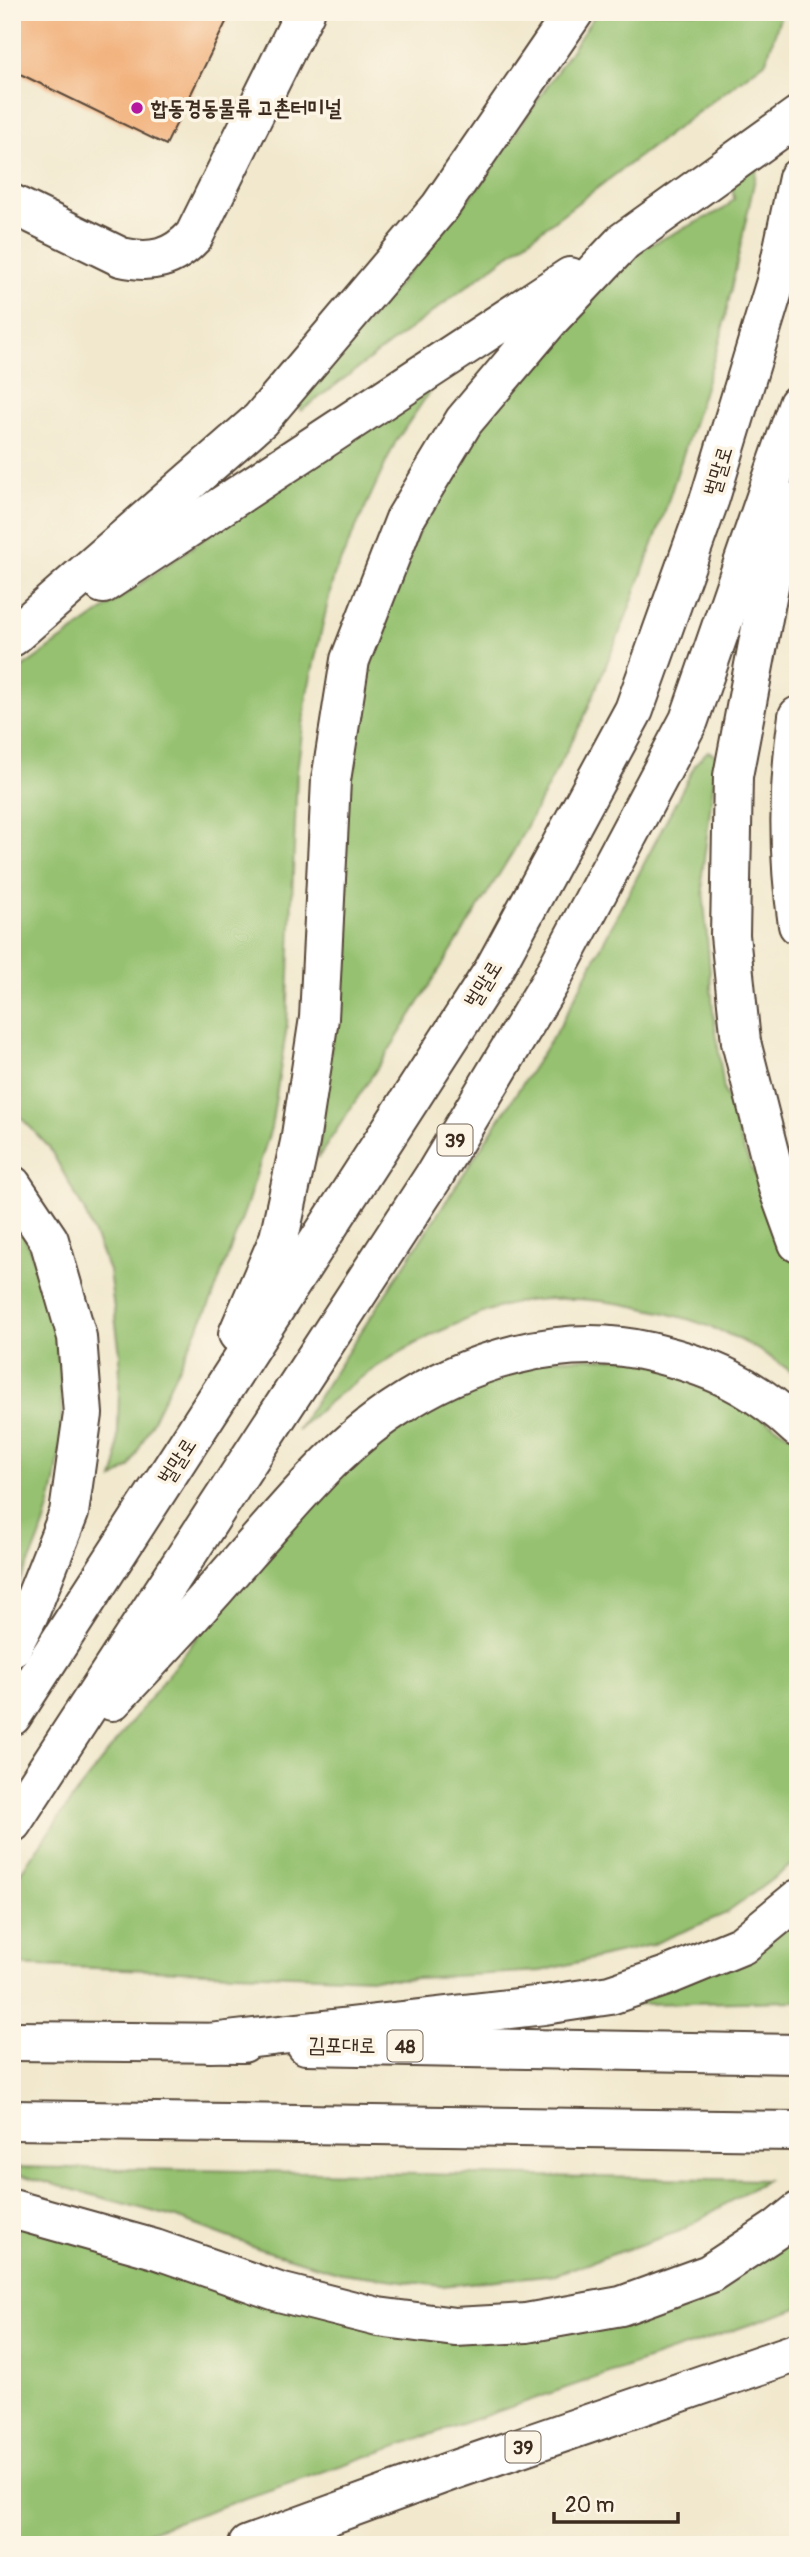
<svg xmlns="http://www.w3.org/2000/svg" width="810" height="2557" font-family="Pangolin,'Poor Story',sans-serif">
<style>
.green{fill:#95c16f;stroke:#687646;stroke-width:2}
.building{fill:#f2b27e}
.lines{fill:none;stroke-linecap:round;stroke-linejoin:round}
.minor-casing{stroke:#564638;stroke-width:42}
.major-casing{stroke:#564638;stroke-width:42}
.highway-casing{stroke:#564638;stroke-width:42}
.minor{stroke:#fff;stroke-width:38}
.major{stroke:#fff;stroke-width:38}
.highway{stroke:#fff;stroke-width:38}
.poi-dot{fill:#b5179e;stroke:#fcf5e5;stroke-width:2.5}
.labels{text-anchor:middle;stroke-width:7;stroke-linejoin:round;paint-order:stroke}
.shield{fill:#fcf5e5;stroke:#75675a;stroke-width:2}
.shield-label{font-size:19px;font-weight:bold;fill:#3b2a1e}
.poi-label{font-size:21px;font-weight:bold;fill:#3b2a1e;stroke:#fcf5e5;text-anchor:start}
.street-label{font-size:21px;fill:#3b2a1e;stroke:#fcf5e5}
</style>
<rect width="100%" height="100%" fill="#fcf5e5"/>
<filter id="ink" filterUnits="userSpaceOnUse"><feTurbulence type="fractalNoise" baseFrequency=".0143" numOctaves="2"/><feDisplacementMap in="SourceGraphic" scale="14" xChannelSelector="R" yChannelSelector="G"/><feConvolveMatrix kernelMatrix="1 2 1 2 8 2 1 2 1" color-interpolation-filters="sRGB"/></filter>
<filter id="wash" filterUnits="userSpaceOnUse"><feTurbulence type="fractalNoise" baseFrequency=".00686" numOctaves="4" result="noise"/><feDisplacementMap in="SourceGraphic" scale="28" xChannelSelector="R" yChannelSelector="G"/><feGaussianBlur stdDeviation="1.57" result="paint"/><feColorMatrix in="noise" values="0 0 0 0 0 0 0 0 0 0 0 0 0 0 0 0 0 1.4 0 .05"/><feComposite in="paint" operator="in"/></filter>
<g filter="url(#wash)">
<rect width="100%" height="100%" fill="#f1e8cd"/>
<g class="green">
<polygon points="597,12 782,12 766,61 301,411 296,403 365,325 484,180"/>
<polygon points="758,164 721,337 663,517 624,622 583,720 513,852 395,1041 318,1158 333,1030 341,817 372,629 465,436 625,257 724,209 734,199 732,184"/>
<polygon points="447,366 395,443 334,575 307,694 297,772 287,1026 271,1128 246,1207 212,1299 130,1467 113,1479 117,1464 120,1354 109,1271 84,1210 49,1147 12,1108 12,675"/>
<path d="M708,751L719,757L714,778L702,876L713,1010L724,1090L744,1151L798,1268V1377C750,1339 703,1320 643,1308C605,1300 566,1296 527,1301C504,1304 481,1313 461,1322C398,1348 347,1384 297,1430L560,1026L696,763Z"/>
<path d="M12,1212C73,1326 83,1482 12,1594Z"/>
<polygon points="662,1358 798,1440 798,1856 791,1865 727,1913 651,1945 541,1971 400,1979 12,1965 12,1884 75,1795 315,1484 499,1359"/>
<polygon points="798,1913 798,2001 637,2004"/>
<polygon points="12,2167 766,2180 680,2231 556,2274 441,2286 341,2273 263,2250 177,2218 12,2173"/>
<polygon points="12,2224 363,2323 563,2326 798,2224 798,2308 110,2545 12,2545"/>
</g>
<g id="blocks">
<polygon class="building" points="12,12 231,12 166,145 12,70"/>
</g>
</g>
<g filter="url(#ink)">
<use href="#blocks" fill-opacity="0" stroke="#564638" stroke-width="2"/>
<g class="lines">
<g class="minor-casing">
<g id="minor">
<path d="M12,204L121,257C151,264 173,259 194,236L305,12"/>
<path d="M798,716C788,785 788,857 798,925"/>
</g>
</g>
<g class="major-casing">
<g id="major">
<polyline points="12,2041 243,2043"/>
<polyline points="306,2045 798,2054"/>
<polyline points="12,2120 798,2131"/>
</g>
</g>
<g class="highway-casing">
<g id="highway">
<polyline points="785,502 733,776 730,935 741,1042 778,1188 798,1243"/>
<polyline points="103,584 570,277"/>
<polyline points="12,637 260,420 440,207 574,12"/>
<polyline points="12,1185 49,1240 77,1337 83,1414 69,1513 29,1614 12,1647"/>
<polyline points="238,1334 279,1238 300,1142 319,1018 331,780 350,660 405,519 464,421 551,318 624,241 798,116"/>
<path d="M112,1701C158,1653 203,1604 247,1553C291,1504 338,1445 394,1409C467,1360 563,1331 650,1352C710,1366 753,1385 798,1428"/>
<polyline points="12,1716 493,971 634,710 710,498 776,281 798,178"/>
<polyline points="12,1823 434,1176 549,984 689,720 798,404"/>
<polyline points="210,2043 544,2005 610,1995 664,1977 742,1945 798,1899"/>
<polyline points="12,2209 155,2249 279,2292 378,2317 455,2327 526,2323 621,2306 709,2274 777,2229 798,2212"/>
<polyline points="248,2545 451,2471 798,2352"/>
</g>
</g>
<use href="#minor" class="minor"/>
<use href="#major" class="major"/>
<use href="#highway" class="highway"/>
</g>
</g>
<circle class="poi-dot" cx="137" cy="108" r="7"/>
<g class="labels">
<g class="shield">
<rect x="437.5" y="1124.5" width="35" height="31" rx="5"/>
<rect x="387.5" y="2030.5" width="35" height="31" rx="5"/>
<rect x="505.5" y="2431.5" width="35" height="31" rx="5"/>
</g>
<g class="shield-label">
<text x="455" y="1147">39</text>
<text x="405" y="2053">48</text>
<text x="523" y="2454">39</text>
</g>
<g class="poi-label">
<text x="151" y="115">합동경동물류 고촌터미널</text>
</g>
<g class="street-label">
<text transform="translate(718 471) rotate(-73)" y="7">벌말로</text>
<text transform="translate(483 984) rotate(-58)" y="7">벌말로</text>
<text transform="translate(177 1461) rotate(-57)" y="7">벌말로</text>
<text transform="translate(342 2045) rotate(1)" y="7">김포대로</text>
</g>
</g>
<rect width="810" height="2557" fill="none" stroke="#fcf5e5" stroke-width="42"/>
<path d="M554 2512v10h124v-10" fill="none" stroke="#3b2a1e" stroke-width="3.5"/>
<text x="565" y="2512" font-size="21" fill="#3b2a1e" stroke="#fcf5e5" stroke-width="5" paint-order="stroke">20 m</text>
</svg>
